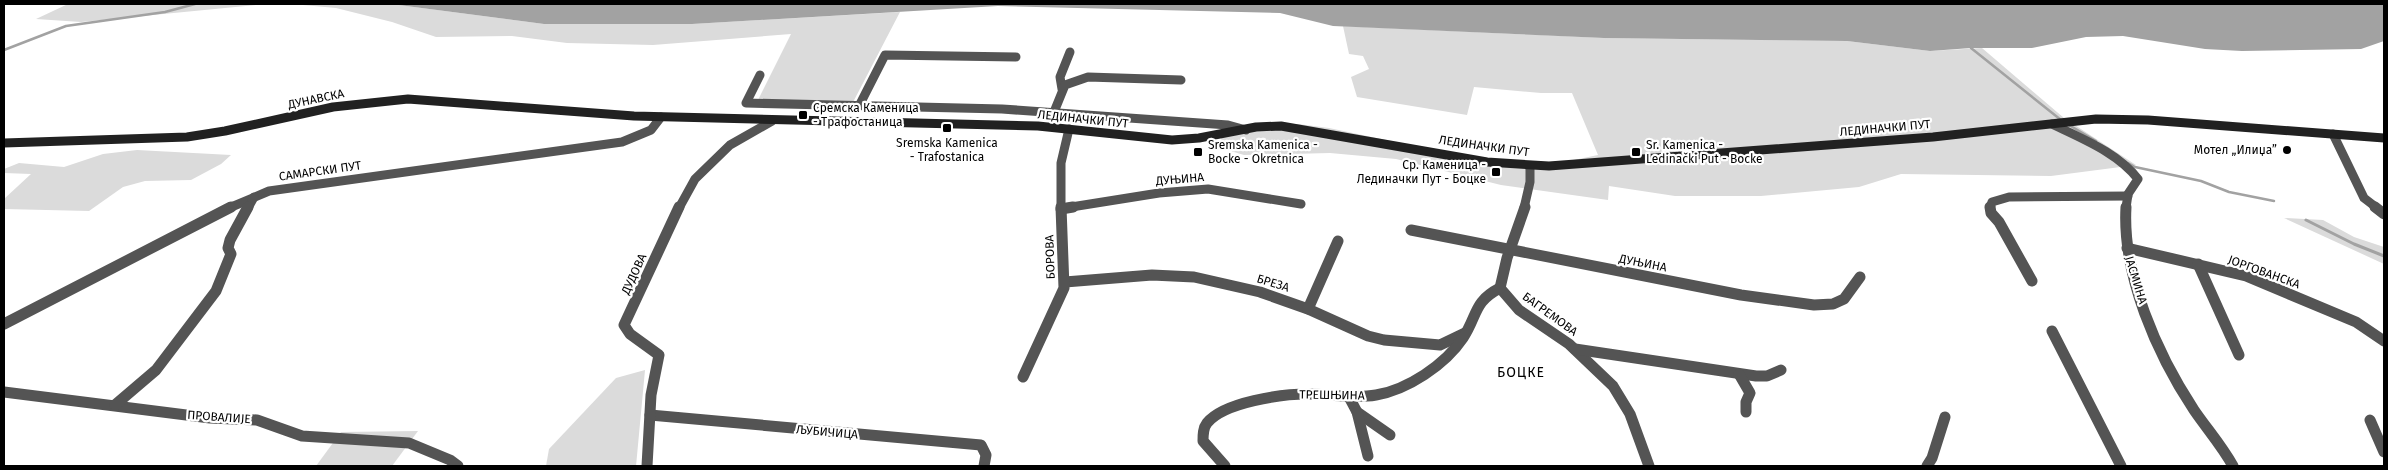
<svg xmlns="http://www.w3.org/2000/svg" width="2388" height="470" font-family="'Fira Sans',sans-serif">
<style>
.green{fill:#dbdbdb}
.water{fill:#a2a2a2}
.lines{fill:none;stroke-linecap:round;stroke-linejoin:round}
.stream-far1{stroke:#a2a2a2;stroke-width:2.5}
.stream{stroke:#a2a2a2;stroke-width:3}
.minor-far1{stroke:#545454;stroke-width:9}
.minor{stroke:#545454;stroke-width:11}
.secondary{stroke:#212121;stroke-width:9}
.poi-dot{fill:#000;stroke:#fff;stroke-width:2}
.labels{text-anchor:middle;stroke-width:4.5;stroke-linejoin:round;paint-order:stroke}
.street-label{font-size:12px;fill:#000;stroke:#fff}
.poi-label{font-size:12px;fill:#000;stroke:#fff;text-anchor:start}
.neighbourhood-label{font-size:14px;letter-spacing:1px;fill:#000;stroke:#fff}
</style>
<rect width="100%" height="100%" fill="#fff"/>
<g class="green">
<polygon points="68,4 265,4 81,22 36,19"/>
<polygon points="292,4 391,4 544,24 692,24 900,12 850,108 755,106 791,34 653,45 567,43 512,36 436,37 392,22 336,8"/>
<polygon points="1343,26 1604,38 1847,41 1930,51 1982,48 2064,118 2136,165 2051,176 1901,174 1859,187 1761,196 1675,196 1609,186 1608,200 1501,185 1396,159 1330,153 1244,155 1224,149 1221,138 1241,125 1298,124 1329,128 1467,157 1512,163 1564,162 1598,155 1572,93 1541,93 1474,87 1467,115 1357,97 1351,77 1369,69 1363,56 1349,54"/>
<polygon points="137,150 231,155 221,164 191,180 145,181 123,187 89,211 4,209 4,199 31,174 4,173 4,169 19,163 64,167 103,154"/>
<polygon points="2284,218 2323,220 2354,237 2384,247 2384,264"/>
<polygon points="645,370 636,466 546,466 549,449 616,378"/>
<polygon points="418,431 392,466 316,466 341,432"/>
</g>
<polygon class="water" points="391,4 2384,4 2384,41 2361,49 2242,51 2205,49 2123,36 2086,37 2032,48 1971,48 1930,51 1847,41 1604,38 1333,26 1280,13 998,6 692,24 544,24"/>
<g class="lines">
<g class="stream-far1">
<polyline points="1971,48 2061,120"/>
<polyline points="4,50 66,26 165,12 195,4"/>
<polyline points="2069,125 2096,141"/>
<polyline points="2128,163 2135,167 2201,181 2229,192 2274,201"/>
</g>
<polyline class="stream" points="2306,220 2354,244 2384,256"/>
<g class="minor-far1">
<polyline points="760,75 746,103 1002,109 1228,125 1246,130"/>
<polyline points="1062,89 1060,77 1070,52"/>
<polyline points="859,106 885,55 1016,57"/>
<polyline points="1054,112 1065,85 1088,77 1181,80"/>
<path d="M2052,124C2082,139 2117,152 2138,179L2128,194L2126,208"/>
<polyline points="2333,134 2364,198 2377,208"/>
<polyline points="229,208 269,191 622,142 651,130 661,117"/>
<polyline points="248,208 254,197"/>
<polyline points="679,208 695,179 730,145 772,121"/>
<polyline points="1061,208 1061,163 1069,129"/>
<polyline points="1065,208 1159,193 1208,189 1301,204"/>
<polyline points="1524,208 1530,182 1530,166"/>
<polyline points="1990,208 1992,202 2009,197 2128,196"/>
</g>
<g class="minor">
<polyline points="1525,207 1507,258 1500,288 1519,310 1569,344 1613,386 1630,414 1649,466"/>
<polyline points="1990,207 1991,213 1999,222 2032,281"/>
<path d="M2126,207C2122,275 2157,354 2194,410C2207,429 2222,446 2233,466"/>
<polyline points="2375,207 2384,214"/>
<polyline points="1061,209 1073,207"/>
<polyline points="1411,230 1741,295 1814,305 1833,304 1844,299 1860,277"/>
<polyline points="2127,248 2246,276 2356,322 2384,341"/>
<polyline points="2198,264 2239,355"/>
<polyline points="1065,282 1152,275 1194,277 1260,292 1308,309 1368,336 1384,340 1440,345 1465,333"/>
<polyline points="1308,309 1338,241"/>
<polyline points="4,324 231,207"/>
<polyline points="2052,331 2121,466"/>
<polyline points="1575,349 1756,376 1767,376 1781,370"/>
<polyline points="1739,374 1750,393 1746,402 1746,412"/>
<polyline points="1023,377 1064,288 1061,207"/>
<polyline points="4,392 210,418 257,420 302,436 409,443 450,460 458,466"/>
<polyline points="1349,397 1357,412 1390,435"/>
<polyline points="115,405 156,370 216,291 231,254 228,248 230,240 248,207"/>
<polyline points="1357,412 1368,456"/>
<polyline points="650,415 981,445 986,455 984,466"/>
<polyline points="2370,420 2384,452"/>
<polyline points="647,466 651,395 659,355 630,334 624,325 679,207"/>
<path d="M1225,466L1203,441C1203,435 1203,428 1207,423C1224,402 1282,394 1308,394C1330,394 1353,399 1376,395C1407,390 1445,365 1463,338C1478,315 1473,302 1500,288"/>
<polyline points="1927,466 1932,458 1945,417"/>
</g>
<polyline class="secondary" points="4,143 187,137 225,131 333,107 408,99 634,116 1038,126 1172,140 1199,138 1256,127 1281,126 1487,162 1549,166 1933,137 2096,119 2148,120 2384,138"/>
</g>
<g class="poi-dot">
<rect x="798" y="110" width="10" height="10" rx="2.5"/>
<rect x="942" y="123" width="10" height="10" rx="2.5"/>
<circle cx="2287" cy="150" r="5"/>
<rect x="1193" y="147" width="10" height="10" rx="2.5"/>
<rect x="1631" y="147" width="10" height="10" rx="2.5"/>
<rect x="1491" y="167" width="10" height="10" rx="2.5"/>
</g>
<g class="labels">
<g class="street-label">
<text transform="translate(316 99) rotate(-12)" y="4">ДУНАВСКА</text>
<text transform="translate(1083 119) rotate(6)" y="4">ЛЕДИНАЧКИ ПУТ</text>
<text transform="translate(1885 128) rotate(-5)" y="4">ЛЕДИНАЧКИ ПУТ</text>
<text transform="translate(1484 146) rotate(8)" y="4">ЛЕДИНАЧКИ ПУТ</text>
<text transform="translate(320 171) rotate(-8)" y="4">САМАРСКИ ПУТ</text>
<text transform="translate(1180 179) rotate(-5)" y="4">ДУЊИНА</text>
<text transform="translate(1050 257) rotate(-92)" y="4">БОРОВА</text>
<text transform="translate(1643 263) rotate(11)" y="4">ДУЊИНА</text>
<text transform="translate(2264 272) rotate(20)" y="4">ЈОРГОВАНСКА</text>
<text transform="translate(634 274) rotate(-65)" y="4">ДУДОВА</text>
<text transform="translate(2136 280) rotate(73)" y="4">ЈАСМИНА</text>
<text transform="translate(1273 283) rotate(17)" y="4">БРЕЗА</text>
<text transform="translate(1550 314) rotate(36)" y="4">БАГРЕМОВА</text>
<text transform="translate(1332 395) rotate(1)" y="4">ТРЕШЊИНА</text>
<text transform="translate(219 417) rotate(4)" y="4">ПРОВАЛИЈЕ</text>
<text transform="translate(827 432) rotate(5)" y="4">ЉУБИЧИЦА</text>
</g>
<g class="poi-label">
<text x="813" y="112">Сремска Каменица<tspan x="813" dy="14">- Трафостаница</tspan></text>
<text x="947" y="147" text-anchor="middle">Sremska Kamenica<tspan x="947" dy="14">- Trafostanica</tspan></text>
<text x="1208" y="149">Sremska Kamenica -<tspan x="1208" dy="14">Bocke - Okretnica</tspan></text>
<text x="1646" y="149">Sr. Kamenica -<tspan x="1646" dy="14">Ledinački Put - Bocke</tspan></text>
<text x="2277" y="154" text-anchor="end">Мотел „Илиџа”</text>
<text x="1486" y="169" text-anchor="end">Ср. Каменица -<tspan x="1486" dy="14">Лединачки Пут - Боцке</tspan></text>
</g>
<g class="neighbourhood-label">
<text x="1521" y="377">БОЦКЕ</text>
</g>
</g>
<rect width="2388" height="470" fill="none" stroke="#000000" stroke-width="10"/>
</svg>
